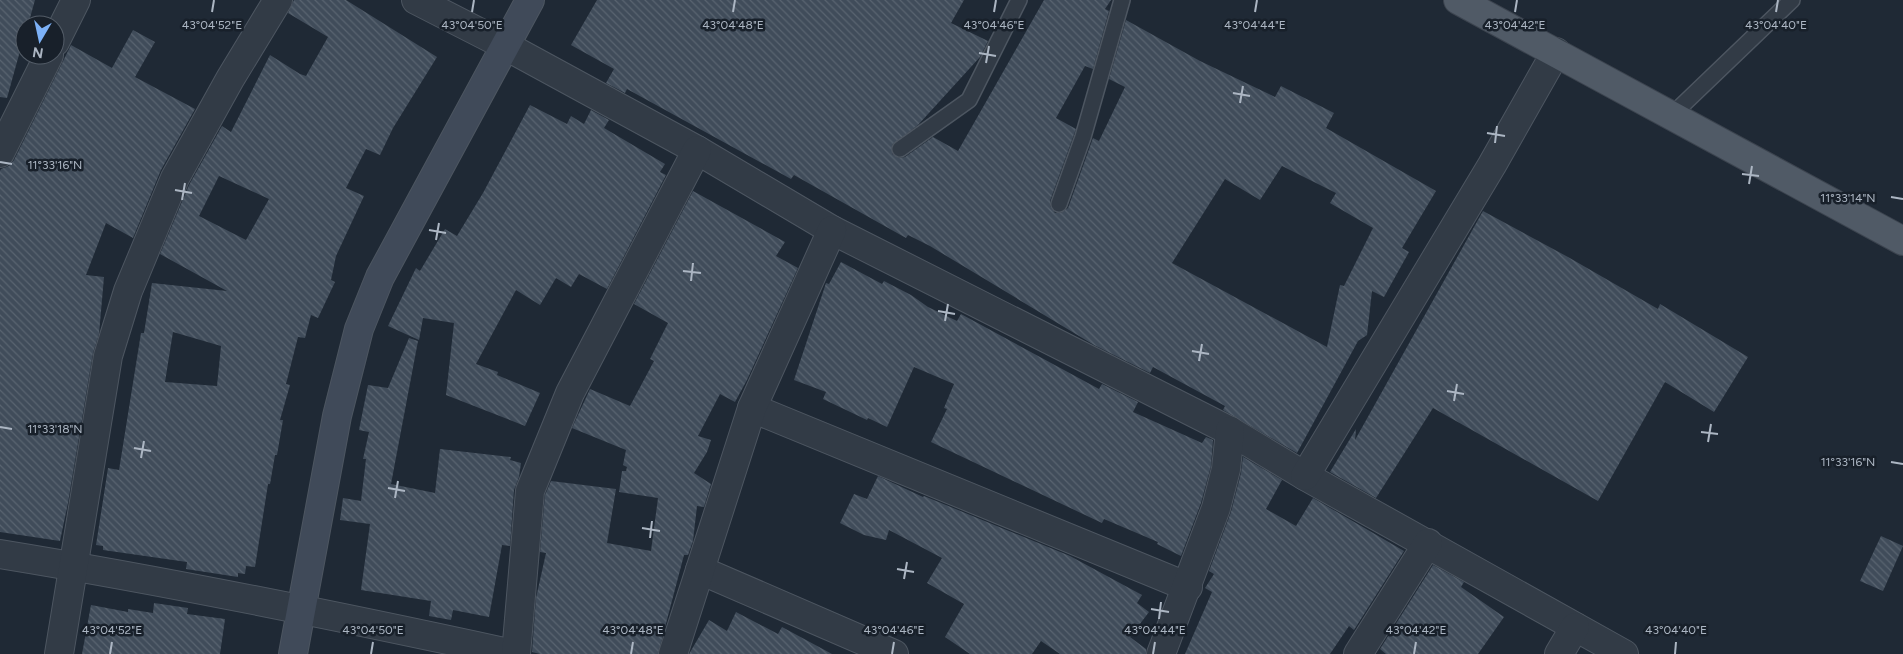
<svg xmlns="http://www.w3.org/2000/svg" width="1903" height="654" font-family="Figtree,sans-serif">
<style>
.building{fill:url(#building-back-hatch);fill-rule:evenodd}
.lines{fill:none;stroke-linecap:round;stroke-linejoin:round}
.lane-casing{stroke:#4d5661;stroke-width:18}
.street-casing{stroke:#4d5661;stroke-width:30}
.secondary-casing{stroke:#4d5661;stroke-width:30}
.primary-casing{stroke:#3c444f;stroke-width:30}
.lane{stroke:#323b46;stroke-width:15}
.street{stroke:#323b46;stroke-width:28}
.secondary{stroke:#404a59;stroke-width:28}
.primary{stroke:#505a66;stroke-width:28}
.ticks{fill:none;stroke:#acb6c3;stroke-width:2}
.ticks-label{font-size:12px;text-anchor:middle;fill:#acb6c3;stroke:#18202a;stroke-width:5;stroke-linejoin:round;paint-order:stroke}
</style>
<defs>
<pattern id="building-back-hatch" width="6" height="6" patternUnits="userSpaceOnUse" patternTransform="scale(1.25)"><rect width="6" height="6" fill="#404c5a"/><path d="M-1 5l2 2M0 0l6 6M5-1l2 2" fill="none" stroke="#596470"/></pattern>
</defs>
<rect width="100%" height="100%" fill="#1f2935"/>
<g class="building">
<polygon points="0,0 35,0 28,25 25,25 25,33 7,98 0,97"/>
<path d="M294,0H346L437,57L393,128L380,155L366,149L346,188L364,196L336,256L331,280L335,282L318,318L311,315L305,338L298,337L286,384L290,385L280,420H283L277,455H275L270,484H268L255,567L246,566L245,574L238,573V577L186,569L187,562L103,550V546L96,545L108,468L119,470L141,333H144L152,283L227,291L160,254L189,185L222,126L231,132L270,55L300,74L306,76L328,37L288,13ZM219,176L269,199L246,240L199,216ZM173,332L221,346L217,386L165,382Z"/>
<path d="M597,0H964L951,23L988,41L980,57L918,125L892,145V154L900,158L905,157L933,137L958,151L1044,0H1111L1105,9L1109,11L1093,69L1085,66L1056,118L1076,129L1050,201V206L1055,213H1061L1068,208L1093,138L1099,141L1125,87L1109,79L1126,20L1200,61L1275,97L1281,86L1334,113L1326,128L1436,191L1402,248L1409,252L1384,297L1372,291L1367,335L1358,341L1297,453L1223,410L1225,406L1153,367L1150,373L1094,345L930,246L908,235L906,238L794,175L791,179L627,89L625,93L606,83L614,69L571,45ZM1282,166L1336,193L1330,203L1373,228L1344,286L1340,285L1327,347L1172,263L1225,179L1260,200Z"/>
<polygon points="133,30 155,42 135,77 195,109 161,170 133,238 106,223 86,275 104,277 99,334 93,353 68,503 60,541 0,532 0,171 1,169 9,166 14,160 71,45 112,68"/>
<polygon points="530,105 567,124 571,116 584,124 591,110 609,120 604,128 665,164 660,172 666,175 607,289 579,274 571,287 556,278 540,305 516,290 476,364 498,372 497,375 540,393 525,426 446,395 454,323 423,318 419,340 388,326 416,268 420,271 445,229 457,236 483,193"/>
<polygon points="693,191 785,242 776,256 798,268 747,380 735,402 720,394 698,436 711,440 707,452 694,473 711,484 704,507 697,506 693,541 688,555 684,555 658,654 540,654 532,652 536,598 546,553 540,552 545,495 551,481 616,489 607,543 651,551 658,498 619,492 622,471 626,471 627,467 623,465 626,450 572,428 590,389 630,406 654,361 650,359 668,323 634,304"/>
<polygon points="1483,211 1568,257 1658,309 1660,304 1748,357 1714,412 1665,382 1598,501 1433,408 1376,498 1330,472 1356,429 1355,440"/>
<polygon points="841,262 882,284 884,281 911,295 928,307 957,321 961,314 1099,389 1102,384 1138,402 1133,412 1202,443 1206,437 1213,440 1211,466 1201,503 1181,556 1157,544 1158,542 1104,519 1102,523 931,442 947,409 944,408 954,384 914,367 887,427 868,418 867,420 823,399 826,392 794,380 826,283 829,284"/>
<polygon points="409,338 418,341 391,484 435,493 440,449 511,457 510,460 521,463 519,477 514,490 510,546 502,545 489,617 453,610 451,620 429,616 431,601 361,590 370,524 340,520 343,498 361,501 366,459 363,459 369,432 359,430 368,385 388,388"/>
<polygon points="1243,457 1282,480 1266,509 1296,526 1313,498 1404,551 1354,630 1349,626 1330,654 1185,654 1212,592 1205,588 1214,574 1209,571 1231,512 1241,473"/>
<polygon points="878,476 923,497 924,496 1070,556 1142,595 1137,603 1149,612 1130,637 1146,649 1146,654 1060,654 1041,641 1032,654 970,654 945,637 964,604 927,583 942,558 889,530 886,540 864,535 840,523 854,494 867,499"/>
<polygon points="1881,536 1903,546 1883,591 1860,581"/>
<polygon points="1433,565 1464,582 1461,587 1504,617 1478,654 1386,654 1380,649"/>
<polygon points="154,603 188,608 187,614 225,619 220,654 82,654 91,605 128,612 128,609 153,613"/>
<polygon points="736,612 778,634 782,627 832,654 689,654 709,620 727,631"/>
</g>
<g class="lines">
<g class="lane-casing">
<g id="lane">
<polyline points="1672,115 1792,0"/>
<polyline points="900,149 969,100 1019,0"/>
<polyline points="1059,204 1083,137 1122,0"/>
</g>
</g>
<g class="street-casing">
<g id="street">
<polyline points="416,0 506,46 697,150 832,230 1230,431 1305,476 1624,654"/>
<polyline points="55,42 76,0"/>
<polyline points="0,153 49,55"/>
<polyline points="752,408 1188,587"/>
<polyline points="1305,476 1492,165 1556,52"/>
<path d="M0,554C172,582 343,617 513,654"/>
<polyline points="700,570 894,654"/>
<polyline points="59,654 108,356 128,291 175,178 230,79 278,0"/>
<polyline points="516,654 530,491 570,393 697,150"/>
<polyline points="673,654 752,408 832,230"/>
<polyline points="1161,654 1216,508 1226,469 1230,431"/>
<polyline points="1358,654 1428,543"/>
<polyline points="1559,654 1575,627"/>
</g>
</g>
<g class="secondary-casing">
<polyline id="secondary" points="293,654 337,416 359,329 380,277 530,0"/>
</g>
<g class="primary-casing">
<polyline id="primary" points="1458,0 1903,241"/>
</g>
<use href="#lane" class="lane"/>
<use href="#street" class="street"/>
<use href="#secondary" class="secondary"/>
<use href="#primary" class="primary"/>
</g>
<path class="ticks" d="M212,12L214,0M472,12L474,0M733,12L735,0M994,12L996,0M1255,12L1257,0M1515,12L1517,0M1776,12L1778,0M979,53L996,56M986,63L989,46M1233,93L1250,96M1240,103L1243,86M1487,133L1505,136M1495,143L1497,126M0,162L12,164M1742,174L1759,176M1749,184L1752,166M175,190L192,193M1891,197L1903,199M182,200L185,183M429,230L446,233M436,240L439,223M683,271L701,273M691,281L693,263M938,311L955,314M945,321L948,304M1192,351L1209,354M1199,361L1202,344M1447,391L1464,394M1454,401L1457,384M0,427L12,429M1701,432L1718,434M1708,442L1711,424M134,448L151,451M141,458L144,441M1891,462L1903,464M388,488L405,491M395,498L398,481M642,528L660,531M650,538L652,521M897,569L914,572M904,579L907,562M1151,609L1169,612M1159,619L1161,602M110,654L112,642M371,654L373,642M631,654L633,642M892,654L894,642M1153,654L1155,642M1414,654L1416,642M1675,654L1676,642"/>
<g class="ticks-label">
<text x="212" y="29">43°04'52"E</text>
<text x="472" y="29">43°04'50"E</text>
<text x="733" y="29">43°04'48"E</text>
<text x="994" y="29">43°04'46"E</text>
<text x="1255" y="29">43°04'44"E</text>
<text x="1515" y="29">43°04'42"E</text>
<text x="1776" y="29">43°04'40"E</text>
<text x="55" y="169">11°33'16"N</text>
<text x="1848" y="202">11°33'14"N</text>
<text x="55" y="433">11°33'18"N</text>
<text x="1848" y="466">11°33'16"N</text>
<text x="112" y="634">43°04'52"E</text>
<text x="373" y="634">43°04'50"E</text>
<text x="633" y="634">43°04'48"E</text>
<text x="894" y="634">43°04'46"E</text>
<text x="1155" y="634">43°04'44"E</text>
<text x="1416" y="634">43°04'42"E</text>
<text x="1676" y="634">43°04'40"E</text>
</g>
<g transform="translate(40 40) rotate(189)"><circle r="24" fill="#18202a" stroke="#535c67"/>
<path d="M0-4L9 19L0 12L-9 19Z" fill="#7cb1f7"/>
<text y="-8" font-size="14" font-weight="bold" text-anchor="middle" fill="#acb6c3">N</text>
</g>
</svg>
